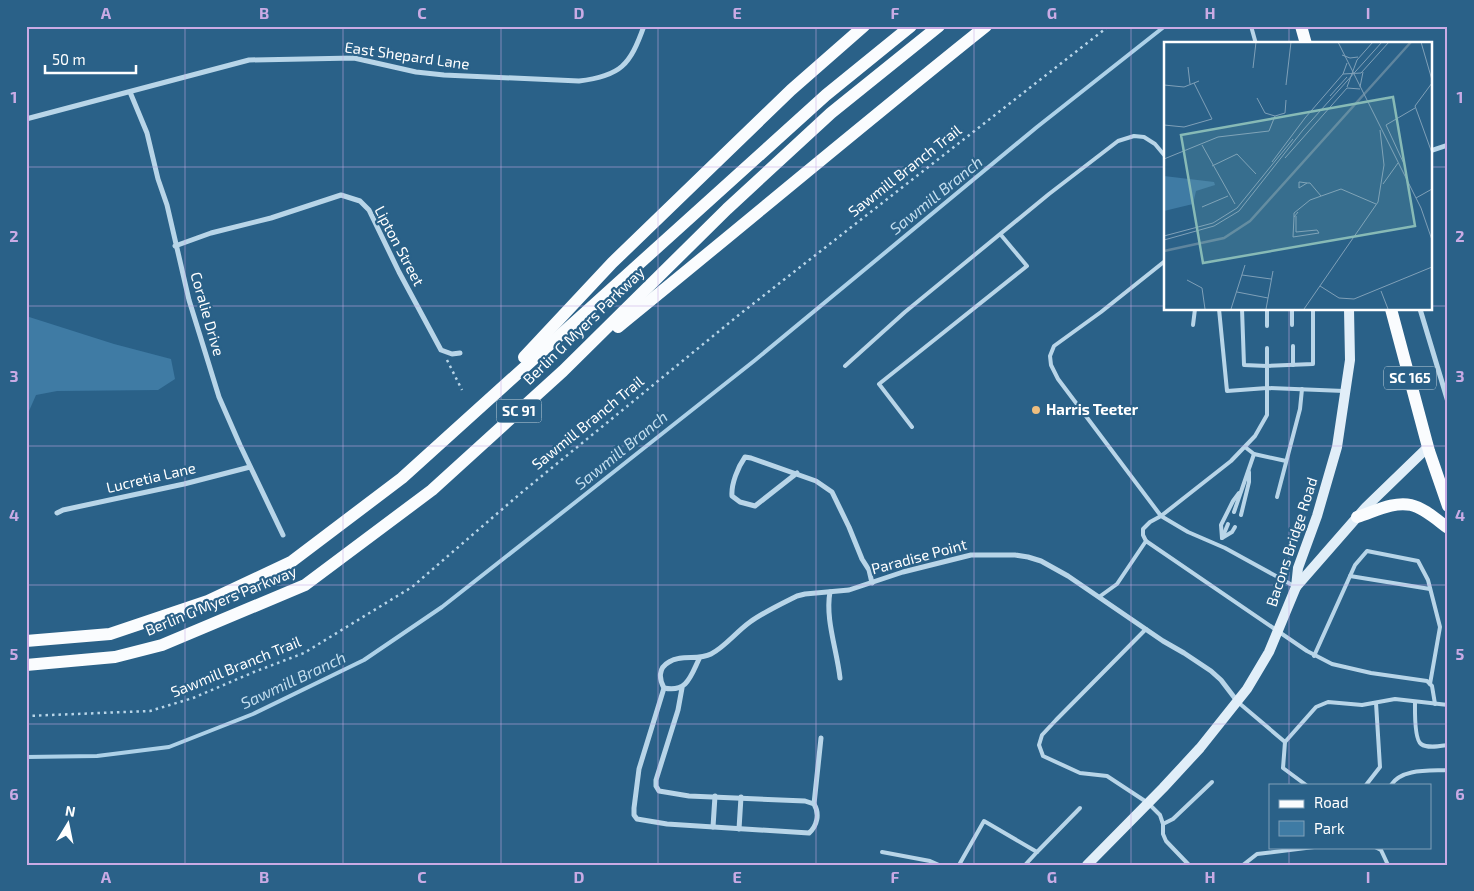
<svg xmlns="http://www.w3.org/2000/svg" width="1474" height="891" font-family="'Exo 2',sans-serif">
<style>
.green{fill:#3f7ba4}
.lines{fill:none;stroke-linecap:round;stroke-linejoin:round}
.stream{stroke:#add1e8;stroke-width:4}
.path{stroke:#b8d5e8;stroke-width:2.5;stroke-dasharray:2.5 4;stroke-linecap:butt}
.lane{stroke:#b8d5e8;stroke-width:4}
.street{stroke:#b8d5e8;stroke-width:5}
.secondary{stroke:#e1eef8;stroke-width:10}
.primary{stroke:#fafcfe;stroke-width:12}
.grid{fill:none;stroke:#caabe5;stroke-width:1;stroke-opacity:0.55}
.poi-dot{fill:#eebe7f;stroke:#2a6188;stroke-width:2}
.labels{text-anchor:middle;stroke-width:4.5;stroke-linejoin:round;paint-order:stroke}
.shield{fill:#2a6188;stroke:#bfd0db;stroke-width:1}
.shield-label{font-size:14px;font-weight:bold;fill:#fff}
.street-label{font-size:15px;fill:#fff;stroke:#2a6188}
.poi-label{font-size:15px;font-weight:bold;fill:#fff;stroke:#2a6188;text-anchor:start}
.water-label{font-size:16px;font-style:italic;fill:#c3deef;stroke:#2a6188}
.inset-river{fill:none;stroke:#5f859e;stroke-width:2.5}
.inset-road{fill:none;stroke:#7fa0b8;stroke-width:1}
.view{fill:#87bab6;fill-opacity:0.15;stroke:#87bab6;stroke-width:2.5}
.inset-edge{fill:none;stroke:#fff;stroke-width:2.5}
.neatline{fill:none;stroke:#caabe5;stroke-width:2}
.grid-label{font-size:16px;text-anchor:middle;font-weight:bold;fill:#caabe5}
</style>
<rect width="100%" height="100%" fill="#2a6188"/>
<polygon class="green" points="26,316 114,344 171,359 175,379 158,390 57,391 36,395 29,411 26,436"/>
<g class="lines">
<polyline class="stream" points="26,757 97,756 169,747 253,714 364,660 442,607 582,497 754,361 1037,127 1165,26"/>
<g class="path">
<polyline points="447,360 462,390"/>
<polyline points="26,716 150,711 193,698 254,672 304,653 412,587 521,493 740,314 1109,26"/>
</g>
<g class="lane">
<polyline points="1251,26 1256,44"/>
<polyline points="1165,261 1101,312 1054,346 1050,356 1051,365 1058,379 1161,516 1231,461 1255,436 1267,415 1267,388 1344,391"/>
<polyline points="1219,309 1227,391 1267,388 1267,366 1313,364 1313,309"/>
<polyline points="1242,309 1244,365 1267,366 1267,348"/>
<polyline points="1267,309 1267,326"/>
<polyline points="1292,309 1292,325"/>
<polyline points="1193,325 1195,309"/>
<polyline points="1293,346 1293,365"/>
<polyline points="845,366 905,312 1049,194 1118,141 1134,136 1144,137 1155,144 1165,156"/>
<polyline points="912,427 879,384 1027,266 1001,235"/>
<polyline points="1245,447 1254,454 1286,461"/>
<polyline points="1277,497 1300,409 1302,389"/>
<polyline points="1234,512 1254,454"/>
<polyline points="1241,515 1249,482 1249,472"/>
<polyline points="1223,536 1228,524"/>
<polyline points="1222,538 1221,525 1233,501 1239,493"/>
<polyline points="1222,538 1232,532 1235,527"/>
<polyline points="1146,541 1143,535 1143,529 1150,522 1161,516 1188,532 1225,548 1294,586"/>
<polyline points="1350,576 1430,589"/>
<polyline points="1099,597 1117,584 1146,541 1307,651 1332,664 1371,673 1427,681 1432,686 1435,704"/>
<polyline points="1146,629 1056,720 1042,735 1039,745 1043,756 1080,773 1107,776 1148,803 1160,815 1163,824 1163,834 1166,841 1189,865"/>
<polyline points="1314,656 1355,565 1367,551 1418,561 1428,580 1440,627 1430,684"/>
<path d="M1415,702C1415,710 1414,739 1421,744C1428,749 1440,746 1448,745"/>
<polyline points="1239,703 1285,742 1316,707 1328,702 1362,705 1395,699 1448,705"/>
<polyline points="1285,742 1283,768 1306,785"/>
<polyline points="1366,785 1380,767 1376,703"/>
<path d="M1391,785C1402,768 1430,771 1448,770"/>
<polyline points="1163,824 1173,819 1212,782"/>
<polyline points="1375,847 1381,850 1388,865"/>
<polyline points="882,852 930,861 939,865"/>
<polyline points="1037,852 1080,808"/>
<polyline points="959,865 984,821 1037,852 1025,865"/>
<polyline points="1243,865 1257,854 1314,847"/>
</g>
<g class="street">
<polyline points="130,92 147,133 158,179 167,205 189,300 219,397 240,445 283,535"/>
<path d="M26,119L249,60L354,58L416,72L444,75L579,81C621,76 630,65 644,26"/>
<polyline points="1430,151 1448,145"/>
<polyline points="175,246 211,233 271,218 341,195 360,201 369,210 399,272 441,350 452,354 460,353"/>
<polyline points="1420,309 1448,402"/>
<path d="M797,473L755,506L740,502L732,496C731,484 738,467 745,457L751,458L816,481L832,492L849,527L862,559L869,570L872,583"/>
<polyline points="57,513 63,510 184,484 250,467"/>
<path d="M830,592C825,619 837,650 840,678"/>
<path d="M700,657C691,675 688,693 664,688C659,679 658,668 669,662C682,654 698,661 711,654C725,647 736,632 750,622C764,612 781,604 797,596L805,594L849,590L903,572L971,555H1015L1028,557L1041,561L1068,576L1163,641L1184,653L1211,671L1221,680L1237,701"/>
<path d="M664,688L639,769L634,808V815L637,819L667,824L809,833C817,826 820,814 814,804L805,801L689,796L659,791L656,786V780L678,710L682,688"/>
<polyline points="814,804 821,738"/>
<polyline points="713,827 715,796"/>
<polyline points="739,829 741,797"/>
</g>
<g class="secondary">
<polyline points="1296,587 1366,507 1428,447"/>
<polyline points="1087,865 1163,788 1200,748 1247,689 1269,652 1296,587 1298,568 1317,516 1337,447 1350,360 1349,309"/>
</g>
<g class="primary">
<polyline points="1301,26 1306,44"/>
<polyline points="1391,309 1429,451 1448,506"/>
<path d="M618,327C741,227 862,125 986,26"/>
<polyline points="524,357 612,263 791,90 864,26"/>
<path d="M1357,517C1374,512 1393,501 1411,505C1424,508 1437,520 1448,528"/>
<polyline points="26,641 110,634 208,601 291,562 402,478 826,95 911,26"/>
<polyline points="26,665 115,657 162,645 305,585 432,490 563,371 727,209 831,113 939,26"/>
</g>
</g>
<path class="grid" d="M185,26V865M343,26V865M501,26V865M658,26V865M816,26V865M974,26V865M1131,26V865M1289,26V44M26,167H1165M1430,167H1448M26,306H1165M1430,306H1448M1289,309V785M26,446H1448M26,585H1448M26,724H1448M1289,847V865"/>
<circle class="poi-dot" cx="1036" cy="410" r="5"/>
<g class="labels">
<g class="shield">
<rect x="1384" y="366.5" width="52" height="23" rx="4"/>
<rect x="496.5" y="399.5" width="45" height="23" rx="4"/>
</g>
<g class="shield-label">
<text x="1410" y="383">SC 165</text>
<text x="519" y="416">SC 91</text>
</g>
<g class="street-label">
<text transform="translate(407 56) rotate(8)" y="5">East Shepard Lane</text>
<text transform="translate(905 171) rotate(-38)" y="5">Sawmill Branch Trail</text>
<text transform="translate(399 246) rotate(62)" y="5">Lipton Street</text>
<text transform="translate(207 314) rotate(74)" y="5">Coralie Drive</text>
<text transform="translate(584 326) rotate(-44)" y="5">Berlin G Myers Parkway</text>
<text transform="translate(588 423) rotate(-39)" y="5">Sawmill Branch Trail</text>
<text transform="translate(151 478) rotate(-13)" y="5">Lucretia Lane</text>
<text transform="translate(1292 542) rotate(-72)" y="5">Bacons Bridge Road</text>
<text transform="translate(919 557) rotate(-15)" y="5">Paradise Point</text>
<text transform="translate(221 601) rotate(-22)" y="5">Berlin G Myers Parkway</text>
<text transform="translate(236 667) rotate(-22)" y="5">Sawmill Branch Trail</text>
</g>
<g class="poi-label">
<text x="1046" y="415">Harris Teeter</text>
</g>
<g class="water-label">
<text transform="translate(936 195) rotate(-39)" y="6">Sawmill Branch</text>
<text transform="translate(621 450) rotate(-39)" y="6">Sawmill Branch</text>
<text transform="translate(293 680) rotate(-25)" y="6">Sawmill Branch</text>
</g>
</g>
<g transform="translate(1164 42)">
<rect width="268" height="268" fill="#2a6188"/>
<path d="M0,134L50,140L51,143L32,149L29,162L0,169Z" fill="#3f7ba4"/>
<path class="inset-river" d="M0,209L60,196L86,179L247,0"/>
<path class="inset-road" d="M174,0L257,166L268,198M257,0L268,38M178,13L186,16L194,15M24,25L26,42M89,26L92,0M179,32L197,31L225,0M268,41L251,64L268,111M0,43L20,45L35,39M122,43L127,0M183,45L193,18L209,0M196,45L199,30M166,54L183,35M93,56L101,71L111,74L121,71L122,58M0,83L20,85L48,77L30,41M38,103L71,162M121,116L183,46L196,47M0,117L54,95L105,89L111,74M108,120L141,76L179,32L183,21M48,124L73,112L92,132M241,124L222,83L251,66M143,141L135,146V140H136L143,141H146L157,154M219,142L234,121M252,156L268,147M38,165L64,154M134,170L130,175V171L146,158L177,147L212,162M130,175L129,195L155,191L153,188L132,190V174M0,194L49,181L73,166L129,97M0,198L50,184L75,169L139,88L218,0M78,233L107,237M23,238L38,246L41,267M156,244L175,256L190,257L268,225M217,249L224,267M73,250L104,256M67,267L81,223M102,267L109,229M140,267L214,160L220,123L216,88"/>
<path class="view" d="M229,55L251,184L39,221L17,93Z"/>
<rect width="268" height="268" class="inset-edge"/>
</g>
<rect width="1474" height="891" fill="none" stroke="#2a6188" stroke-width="55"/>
<rect x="1269" y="784" width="162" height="65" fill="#2a6188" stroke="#7fa0b8"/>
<rect x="1279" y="800" width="25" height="8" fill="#fafcfe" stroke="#7fa0b8"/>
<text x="1314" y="808" font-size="15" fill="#ffffff">Road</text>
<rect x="1279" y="821" width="25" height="15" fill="#3f7ba4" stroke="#7fa0b8"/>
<text x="1314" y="834" font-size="15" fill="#ffffff">Park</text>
<g transform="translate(68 824) rotate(10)" stroke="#2a6188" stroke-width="4" paint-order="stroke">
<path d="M0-4L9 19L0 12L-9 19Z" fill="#ffffff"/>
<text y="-8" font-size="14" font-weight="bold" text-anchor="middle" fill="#ffffff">N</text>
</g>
<path d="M45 65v8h91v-8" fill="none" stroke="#ffffff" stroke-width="2.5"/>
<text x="52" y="65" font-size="15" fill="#ffffff" stroke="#2a6188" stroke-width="4" paint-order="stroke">50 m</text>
<rect x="28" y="28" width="1418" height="836" class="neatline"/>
<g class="grid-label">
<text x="106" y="19">A</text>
<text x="264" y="19">B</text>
<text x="422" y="19">C</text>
<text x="579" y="19">D</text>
<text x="737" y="19">E</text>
<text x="895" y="19">F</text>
<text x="1052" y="19">G</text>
<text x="1210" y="19">H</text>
<text x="1368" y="19">I</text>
<text x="14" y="103">1</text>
<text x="1460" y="103">1</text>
<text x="14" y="242">2</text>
<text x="1460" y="242">2</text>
<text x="14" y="382">3</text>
<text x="1460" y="382">3</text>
<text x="14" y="521">4</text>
<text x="1460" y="521">4</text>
<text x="14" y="660">5</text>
<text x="1460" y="660">5</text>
<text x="14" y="800">6</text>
<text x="1460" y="800">6</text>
<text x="106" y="883">A</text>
<text x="264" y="883">B</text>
<text x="422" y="883">C</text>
<text x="579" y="883">D</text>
<text x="737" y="883">E</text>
<text x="895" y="883">F</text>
<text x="1052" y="883">G</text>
<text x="1210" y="883">H</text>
<text x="1368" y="883">I</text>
</g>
</svg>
